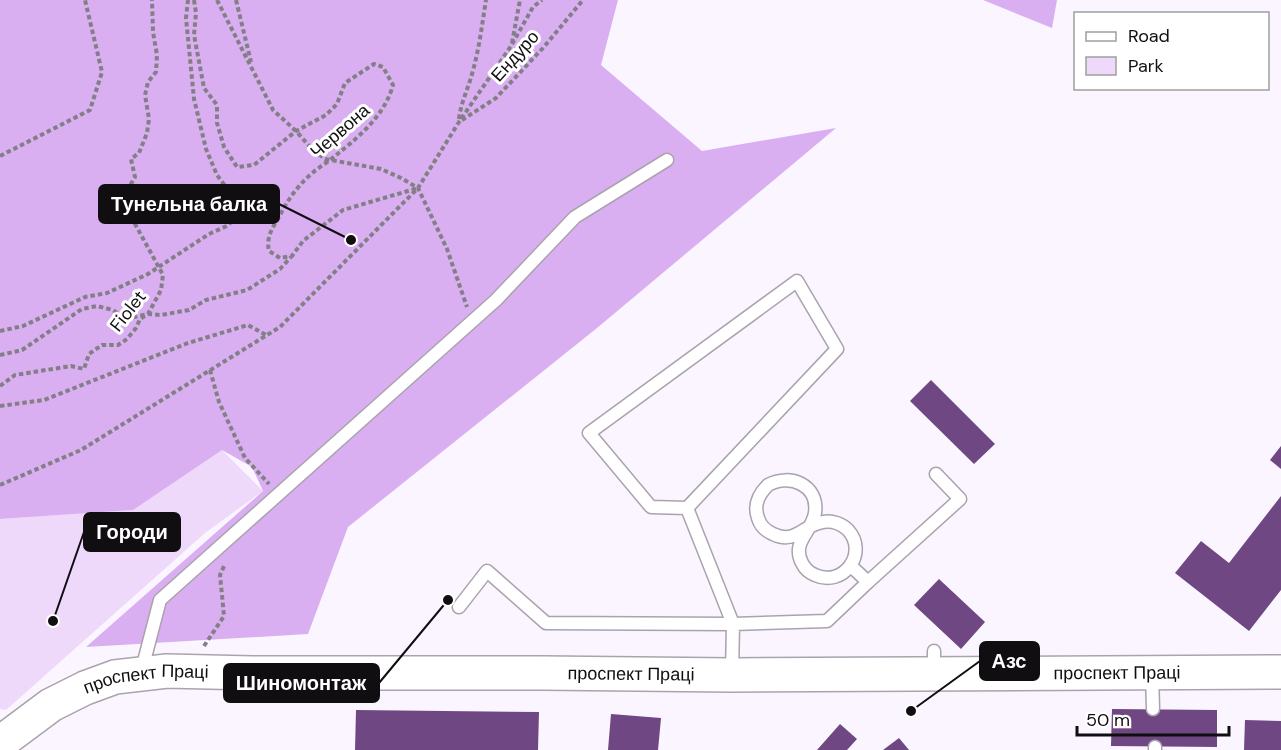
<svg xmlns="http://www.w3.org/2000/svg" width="1281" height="750" font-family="'DM Sans',sans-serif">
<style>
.green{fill:#eed9fa}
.forest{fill:#daaff2}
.building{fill:#6f4783}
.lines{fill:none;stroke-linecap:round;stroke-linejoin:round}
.lane-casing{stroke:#aaa3ae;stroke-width:15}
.secondary-casing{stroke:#aaa3ae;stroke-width:36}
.path{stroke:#837f86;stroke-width:4;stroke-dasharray:4.5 3;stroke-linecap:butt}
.lane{stroke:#fff;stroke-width:12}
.secondary{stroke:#fff;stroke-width:33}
.labels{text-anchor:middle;stroke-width:6;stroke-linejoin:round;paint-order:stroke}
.street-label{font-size:18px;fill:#110e12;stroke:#fff}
.leader{fill:none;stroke:#110e12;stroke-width:2}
.callout-dot{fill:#110e12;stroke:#fff;stroke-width:2}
.callout{fill:#110e12;stroke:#110e12;stroke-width:2}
.callout-label{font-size:20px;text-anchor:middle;font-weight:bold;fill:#fff}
</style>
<rect width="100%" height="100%" fill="#fbf5ff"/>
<polygon class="green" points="222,450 263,491 205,533 6,710 0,709 0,519 132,510"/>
<g class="forest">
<polygon points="0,0 618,0 601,65 702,151 836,128 597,328 348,527 308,634 86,647 263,491 252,467 222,450 133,510 0,519"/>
<polygon points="983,0 1057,0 1052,28"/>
</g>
<g class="building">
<polygon points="931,380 995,444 974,464 910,401"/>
<polygon points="1281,446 1281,469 1270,460"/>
<polygon points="1281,496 1281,590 1249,631 1175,573 1201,541 1229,563"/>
<polygon points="939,579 985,622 961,649 914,605"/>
<polygon points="1112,709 1217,710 1217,747 1111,746"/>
<polygon points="356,710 539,712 538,750 355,750"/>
<polygon points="611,714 661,718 658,750 608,750"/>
<polygon points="1245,720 1281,721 1281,750 1244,750"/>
<polygon points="840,724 857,739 847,750 817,750"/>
<polygon points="899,738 909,750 883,750"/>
</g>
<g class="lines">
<g class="lane-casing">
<g id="lane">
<path d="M768,485C790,473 819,485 815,513C812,532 791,542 802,563C805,569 810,573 815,575C843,588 869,553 848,530C842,524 832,520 823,522C804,524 796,545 773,534C766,531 760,525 758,518C753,504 759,494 768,485"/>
<polyline points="868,582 960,499 936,474"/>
<polyline points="459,607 487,571 546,623 733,624 687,508 837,349 797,281 589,433 651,507 687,508"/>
<polyline points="141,673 160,600 496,300 575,217 667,160"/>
<polyline points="934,673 934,651"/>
<polyline points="732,674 733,624 827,621 868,582 851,566"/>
<polyline points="1152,674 1153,709"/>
<polyline points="1155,747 1155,750"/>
</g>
</g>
<g class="secondary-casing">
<g id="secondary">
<path id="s1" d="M0,743L51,705L85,688L115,677L167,671L252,673H542L732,675L1281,672"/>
</g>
</g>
<g class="path">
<path d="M194,0L196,13L194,35L204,88L217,105V123L224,147L237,167L254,165L296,131L326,115L337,104L345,83L374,64L383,67L393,85C385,115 359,137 335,156C327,163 317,168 309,176C296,188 287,201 279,217C272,228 266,238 269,251L280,258L292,256L303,241L343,210L418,188"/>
<polyline points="217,0 273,110 296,131 311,148 325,159 381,169 401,178 418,188 447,249 467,307"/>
<polyline points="236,0 251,62"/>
<polyline points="512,43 520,0"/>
<path d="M459,119C461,102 468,89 472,74C479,50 482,25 486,0"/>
<polyline points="462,120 496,98 543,48 583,0"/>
<polyline points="0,156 90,110 102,72 85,0"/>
<polyline points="0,331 23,326 85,297 107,293 148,274 209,234 229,225 237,211 234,198 217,175 206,149 194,99 186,18 188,0"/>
<polyline points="0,355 22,350 82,309 97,306 113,310 126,319 148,314 161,315 189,310 206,300 247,290 280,269 291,257"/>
<polyline points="210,370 219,402 245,458 269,484"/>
<polyline points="0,386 15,375 71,366 84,369 89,354 102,345 118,345 127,339 136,328 140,319 148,314 161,290 163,275 134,222 127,198 128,189 135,177 131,159 139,153 147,133 149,119 145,95 148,82 156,72 157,55 153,32 152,0"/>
<polyline points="0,406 44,400 188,343 248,325 266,335"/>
<polyline points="0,485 81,450 280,327 418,188 459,122 511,46 533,7 542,0"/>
<polyline points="204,646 224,616 220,575 225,564"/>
</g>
<use href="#lane" class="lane"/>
<use href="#secondary" class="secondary"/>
</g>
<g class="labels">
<g class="street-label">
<text transform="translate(515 56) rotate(-48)" y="6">Ендуро</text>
<text transform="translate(340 131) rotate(-41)" y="6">Червона</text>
<text transform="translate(128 311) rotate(-52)" y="6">Fiolet</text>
<text dy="6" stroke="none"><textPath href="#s1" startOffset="650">проспект Праці</textPath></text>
<text dy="6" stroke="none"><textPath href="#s1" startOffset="1136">проспект Праці</textPath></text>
<text dy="6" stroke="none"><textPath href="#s1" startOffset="164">проспект Праці</textPath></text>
</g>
</g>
<path class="leader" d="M351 240L279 204M53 621L84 532M911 711L980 661M448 600L379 683"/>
<g class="callout-dot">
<circle cx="351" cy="240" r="6"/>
<circle cx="53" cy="621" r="6"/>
<circle cx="911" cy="711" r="6"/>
<circle cx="448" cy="600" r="6"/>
</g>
<g class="callout">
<rect x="99" y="185" width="180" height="38" rx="6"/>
<rect x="84" y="513" width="96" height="38" rx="6"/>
<rect x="980" y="642" width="59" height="38" rx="6"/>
<rect x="224" y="664" width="155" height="38" rx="6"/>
</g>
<g class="callout-label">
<text x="189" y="211">Тунельна балка</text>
<text x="132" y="539">Городи</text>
<text x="1009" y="668">Азс</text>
<text x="301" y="690">Шиномонтаж</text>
</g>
<rect x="1074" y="12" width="195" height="78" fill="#ffffff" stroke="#a09fa0" stroke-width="1.5"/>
<rect x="1086" y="32" width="30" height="9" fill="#ffffff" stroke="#a09fa0" stroke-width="1.5"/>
<text x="1128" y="42" font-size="18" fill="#110e12">Road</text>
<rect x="1086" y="57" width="30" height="18" fill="#eed9fa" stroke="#a09fa0" stroke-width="1.5"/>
<text x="1128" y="72" font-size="18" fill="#110e12">Park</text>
<path d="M1077 726v9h152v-9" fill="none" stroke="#110e12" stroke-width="3"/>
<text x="1086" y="726" font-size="18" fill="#110e12" stroke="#ffffff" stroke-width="4.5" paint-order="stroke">50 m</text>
</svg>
